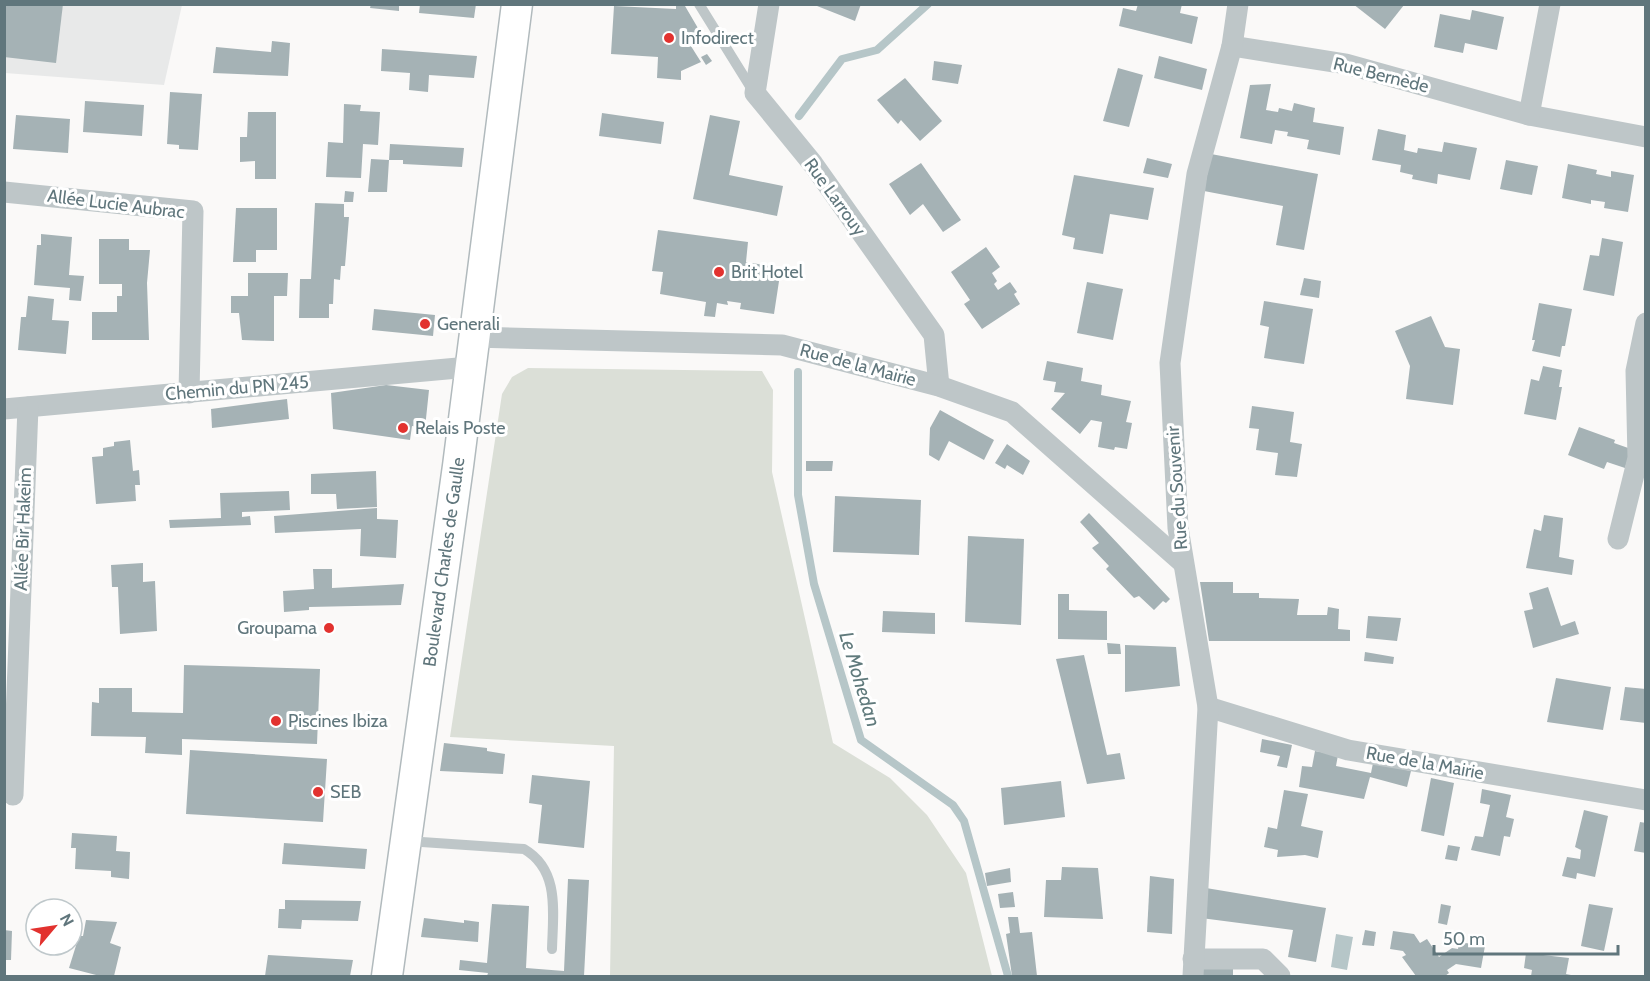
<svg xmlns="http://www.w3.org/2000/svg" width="1650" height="981" font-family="Cabin,sans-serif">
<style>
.built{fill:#e8e9e9}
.green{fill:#dbdfd7}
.water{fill:#b6c6c8}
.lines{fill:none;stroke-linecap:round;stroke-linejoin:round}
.stream{stroke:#b6c6c8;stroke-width:8}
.building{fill:#a5b2b5}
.secondary-casing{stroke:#b1babd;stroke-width:33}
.lane{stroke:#bec6c8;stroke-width:10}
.street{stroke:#bec6c8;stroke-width:21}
.secondary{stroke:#fff;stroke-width:30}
.poi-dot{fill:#e2322f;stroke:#fff;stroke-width:2}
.labels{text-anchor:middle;stroke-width:6;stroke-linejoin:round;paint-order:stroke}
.poi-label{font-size:18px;fill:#60767c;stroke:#fff;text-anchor:start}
.street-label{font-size:18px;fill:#60767c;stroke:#fff}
.water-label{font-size:20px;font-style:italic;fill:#607a7c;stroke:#fff}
</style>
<rect width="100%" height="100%" fill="#faf9f8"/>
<polygon class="built" points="4,5 182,5 164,85 5,73"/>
<polygon class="green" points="528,368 762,371 773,390 772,472 833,743 890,778 927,815 966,873 992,976 610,976 614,746 450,737 502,394 512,377"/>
<polygon class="water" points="1336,934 1353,937 1347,970 1331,967"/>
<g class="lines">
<g class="stream">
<polyline points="799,116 842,59 877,50 928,4"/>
<polyline points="798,372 798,495 814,584 861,740 953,805 964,821 1008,976"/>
</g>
</g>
<g class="building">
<polygon points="4,4 63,4 56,63 4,57"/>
<polygon points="371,4 399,4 399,11 370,8"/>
<polygon points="420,4 476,4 474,18 419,13"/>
<polygon points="812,4 861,4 855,21"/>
<polygon points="1138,4 1182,4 1180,13 1198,17 1192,44 1119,26 1123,8 1136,11"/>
<polygon points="1353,4 1402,4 1404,5 1385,29"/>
<polygon points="676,5 685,6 702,35 689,43 701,62 681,71 681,80 657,78 658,57 611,54 614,6 676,9"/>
<polygon points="1472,10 1504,17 1497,50 1465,43 1463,53 1434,47 1440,14 1470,20"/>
<polygon points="272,41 290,43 288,76 213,73 216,47 271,52"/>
<polygon points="382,49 477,56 474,78 429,75 428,92 409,90 410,73 381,71"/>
<polygon points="707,54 712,61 706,65 701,57"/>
<polygon points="1159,56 1207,69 1202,90 1154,78"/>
<polygon points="934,61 962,65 958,84 932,80"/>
<polygon points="1118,68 1143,75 1129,127 1103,121"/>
<polygon points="905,78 942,121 920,141 901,120 898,124 877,100"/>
<polygon points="1271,84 1266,110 1278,112 1279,108 1292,111 1294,103 1315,108 1313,122 1344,127 1340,155 1307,149 1309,140 1287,136 1288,132 1275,130 1272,144 1240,138 1250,85"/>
<polygon points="170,92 202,94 198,150 179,149 179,145 167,144"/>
<polygon points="85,101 144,105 142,136 83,132"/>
<polygon points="344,104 361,105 360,111 380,112 378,145 363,144 361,178 326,177 328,142 343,143"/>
<polygon points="248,112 276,112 276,179 255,179 255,161 240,162 240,137 247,137"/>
<polygon points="602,113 664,122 661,144 599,136"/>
<polygon points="16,115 70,119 68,153 13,149"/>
<polygon points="710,115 740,121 729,175 783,186 777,216 693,199"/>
<polygon points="1378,129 1406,135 1404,150 1417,153 1418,148 1442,152 1444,142 1477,148 1470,180 1438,174 1437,184 1412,179 1413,175 1400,172 1401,165 1372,160"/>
<polygon points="390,144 464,148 462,167 403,164 403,160 389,160"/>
<polygon points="1211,154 1318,174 1304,250 1276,245 1283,206 1204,191"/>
<polygon points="1147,158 1172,164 1168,178 1143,173"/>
<polygon points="371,159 389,160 387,192 368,192"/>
<polygon points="1506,160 1538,166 1532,195 1500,189"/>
<polygon points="921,163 961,220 943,232 923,204 910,215 889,184"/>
<polygon points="1568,164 1597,170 1596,174 1611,177 1611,171 1634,175 1628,212 1604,208 1605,202 1591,200 1591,204 1562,198"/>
<polygon points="1074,175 1154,188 1148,220 1110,214 1103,254 1073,249 1075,238 1062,235"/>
<polygon points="345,191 354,192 353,202 344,202"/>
<polygon points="315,203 344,204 344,217 349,217 345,266 341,266 340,280 334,279 333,304 329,304 329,318 299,318 300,279 311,279"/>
<polygon points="236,208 277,208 277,250 256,250 256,262 233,262"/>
<polygon points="658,230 748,242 746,262 781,268 774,314 740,309 741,303 727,301 728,305 717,303 715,317 704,316 706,302 660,294 663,272 652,271"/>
<polygon points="41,234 72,237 69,275 84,276 81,301 69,300 70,288 34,285 37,245 41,245"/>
<polygon points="1602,238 1623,242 1614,296 1583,290 1590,255 1599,256"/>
<polygon points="99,239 129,239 129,250 150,250 147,283 149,340 92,340 92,312 117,312 117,296 122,296 122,284 99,284"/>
<polygon points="986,247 1000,267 992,273 997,281 994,284 998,290 1010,282 1017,292 1014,294 1020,304 982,329 964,304 970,300 951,272"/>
<polygon points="248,273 288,273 287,296 274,296 274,341 242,340 239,313 231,313 231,296 248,296"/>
<polygon points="1304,278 1321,281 1319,298 1300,295"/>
<polygon points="1087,282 1123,289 1113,340 1077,333"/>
<polygon points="28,296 54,299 52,320 69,321 66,354 18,350 21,317 26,317"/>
<polygon points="1264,301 1313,309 1304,364 1264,358 1269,327 1260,325"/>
<polygon points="1539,303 1572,309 1565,346 1562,346 1560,357 1532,351 1535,340 1532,340"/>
<polygon points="374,309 435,315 433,336 372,330"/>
<polygon points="1431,316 1445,347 1460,349 1453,405 1406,399 1410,366 1395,331"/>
<polygon points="1047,361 1083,368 1081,381 1102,385 1101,395 1131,401 1126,422 1132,423 1127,449 1115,447 1114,450 1098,447 1102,422 1091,420 1080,434 1051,409 1065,393 1054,392 1056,382 1043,380"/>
<polygon points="1543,366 1562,370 1559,387 1562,387 1556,420 1524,414 1531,379 1539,381"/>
<polygon points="386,385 429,390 425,428 412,426 410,440 333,429 331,393"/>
<polygon points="287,399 289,419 212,428 211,409"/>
<polygon points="1252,406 1294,412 1290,442 1302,444 1297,477 1275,475 1278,453 1256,450 1259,429 1249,428"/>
<polygon points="940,410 994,440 984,460 949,441 939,461 929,455 930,428"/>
<polygon points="1579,427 1615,440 1614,443 1631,449 1625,468 1607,462 1604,469 1568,455"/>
<polygon points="130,440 133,471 139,470 140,485 135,485 136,501 96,504 92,457 103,456 103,448 114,446 114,442"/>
<polygon points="1007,444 1030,461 1023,475 1007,465 1005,469 995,463"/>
<polygon points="806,461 833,461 832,471 806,471"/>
<polygon points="376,471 377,507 337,509 336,494 311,494 311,474"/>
<polygon points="289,491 290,510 242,512 242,517 250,516 251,525 170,528 169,520 221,518 220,493"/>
<polygon points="835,496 921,500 919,555 833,552"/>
<polygon points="377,508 377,519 398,520 396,558 360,556 361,529 275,533 274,516"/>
<polygon points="1089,513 1170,599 1166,603 1163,601 1154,610 1139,596 1134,598 1106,569 1109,566 1092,548 1099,543 1080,522"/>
<polygon points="1544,515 1563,518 1559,557 1574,560 1572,575 1526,568 1534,529 1541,531"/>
<polygon points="968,536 1024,539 1021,625 965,622"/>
<polygon points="143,563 143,582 155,581 157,631 120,634 118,587 112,587 111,565"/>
<polygon points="313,569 332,569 332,588 404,584 401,605 309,607 309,610 284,612 283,591 314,589"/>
<polygon points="1200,582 1233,582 1233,593 1259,593 1259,598 1299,599 1297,615 1327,615 1328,607 1339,609 1338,629 1350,630 1350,641 1209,641"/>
<polygon points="1548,587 1561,626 1575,621 1579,634 1533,648 1524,611 1533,609 1529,593"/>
<polygon points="1058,594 1069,594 1069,610 1107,611 1107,640 1058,639"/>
<polygon points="883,611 935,613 935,634 882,632"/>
<polygon points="1368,616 1401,618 1397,641 1366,638"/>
<polygon points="1107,643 1120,644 1121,654 1108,654"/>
<polygon points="1125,645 1176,647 1180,686 1125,692"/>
<polygon points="1365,652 1394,657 1393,664 1364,661"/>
<polygon points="1084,655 1107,755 1120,753 1125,779 1087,784 1056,659"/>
<polygon points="184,665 320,669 317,744 182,739 182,755 145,753 146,737 91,736 92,702 99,703 99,688 132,688 132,712 183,713"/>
<polygon points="1556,678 1611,687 1603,730 1547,722"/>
<polygon points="1625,687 1646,689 1646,723 1620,720"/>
<polygon points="1262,739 1292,745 1287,768 1277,766 1280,756 1260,752"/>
<polygon points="444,743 487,748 487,751 505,754 503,774 440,771"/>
<polygon points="190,750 327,759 323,822 186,814"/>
<polygon points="1315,751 1338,755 1336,766 1371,773 1373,763 1411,771 1407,787 1370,777 1364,799 1299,787 1302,766 1312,767"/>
<polygon points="532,775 590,781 584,848 538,843 542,805 529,803"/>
<polygon points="1431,778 1454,783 1444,836 1421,831"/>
<polygon points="1061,781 1065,817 1004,825 1001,788"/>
<polygon points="1482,789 1511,795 1506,817 1514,819 1510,837 1504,836 1500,856 1471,850 1475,836 1483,837 1490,805 1480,803"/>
<polygon points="1284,790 1308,794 1301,826 1323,831 1318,858 1305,855 1277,857 1278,850 1264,847 1268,827 1277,829"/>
<polygon points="1584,810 1608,816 1595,877 1577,873 1576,879 1562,876 1567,857 1580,859 1581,850 1575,847"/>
<polygon points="1640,822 1646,823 1646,853 1634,851"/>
<polygon points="72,833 117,836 116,851 130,852 129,879 111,877 111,871 75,869 76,848 71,848"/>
<polygon points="284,843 367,849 365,869 282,864"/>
<polygon points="1448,845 1460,847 1457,861 1445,859"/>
<polygon points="1062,867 1098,868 1103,919 1044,917 1046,880 1061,880"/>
<polygon points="1010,868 1011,882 987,886 985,873"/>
<polygon points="1150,876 1174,879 1172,934 1147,932"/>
<polygon points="568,879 589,880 584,976 487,976 488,973 459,970 460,960 487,963 492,904 529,906 526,968 564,971"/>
<polygon points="1206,888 1326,908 1316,962 1288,957 1293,930 1201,918"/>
<polygon points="1013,892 1015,907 1000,908 998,894"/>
<polygon points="285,900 361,901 358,921 302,920 301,929 278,928 279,909 285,909"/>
<polygon points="1441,904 1451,906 1447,925 1438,923"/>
<polygon points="1589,904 1613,908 1604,951 1581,946"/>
<polygon points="1008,917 1018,917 1020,933 1032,932 1037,976 1012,976 1006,934 1010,933"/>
<polygon points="424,918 464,923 464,920 479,922 478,942 421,937"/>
<polygon points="86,920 117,922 110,943 121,947 114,976 100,976 69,968 79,936 83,936"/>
<polygon points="4,930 12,931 11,960 4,960"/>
<polygon points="1365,930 1376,932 1374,946 1362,945"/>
<polygon points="1393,931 1414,934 1420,943 1427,939 1439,957 1452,948 1458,949 1459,942 1485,946 1481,968 1456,964 1447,970 1449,973 1445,976 1416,976 1402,957 1406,955 1403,951 1390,949"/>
<polygon points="1526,953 1569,958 1566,974 1576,976 1531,976 1532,970 1524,968"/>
<polygon points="268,955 353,960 350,976 265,976"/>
<polygon points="1200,967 1233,968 1233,976 1200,976"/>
</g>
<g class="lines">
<g class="secondary-casing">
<polyline id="secondary" points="387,976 458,466 517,4"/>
</g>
<g class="lane">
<polyline points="699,4 753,91"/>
<path d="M407,841L524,849C560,870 553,912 552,949"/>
</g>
<g class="street">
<polyline points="769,4 755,93 813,164 934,335 939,386"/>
<polyline points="1232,46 1346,64 1529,115 1646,137"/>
<polyline points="1529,115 1550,4"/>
<polyline points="4,192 193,211 189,393"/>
<polyline points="473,337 782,345 939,386 1012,412 1182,562"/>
<polyline points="4,409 469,367"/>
<polyline points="1618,539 1638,458 1636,371 1646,323"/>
<polyline points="1208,707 1348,750 1646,800"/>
<polyline points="13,795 28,407"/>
<polyline points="1193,959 1263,959 1280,976"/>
<polyline points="1193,976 1208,707 1178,528 1170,363 1197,174 1232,46 1238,4"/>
</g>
<use href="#secondary" class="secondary"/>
</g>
<g class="poi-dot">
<circle cx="669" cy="38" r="6"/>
<circle cx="719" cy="272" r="6"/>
<circle cx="425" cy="324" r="6"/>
<circle cx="403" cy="428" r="6"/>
<circle cx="329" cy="628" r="6"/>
<circle cx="276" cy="721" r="6"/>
<circle cx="318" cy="792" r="6"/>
</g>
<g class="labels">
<g class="poi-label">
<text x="681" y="44">Infodirect</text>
<text x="731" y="278">Brit Hotel</text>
<text x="437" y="330">Generali</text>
<text x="415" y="434">Relais Poste</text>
<text x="317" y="634" text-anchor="end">Groupama</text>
<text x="288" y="727">Piscines Ibiza</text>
<text x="330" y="798">SEB</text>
</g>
<g class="street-label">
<text transform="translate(1381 75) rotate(14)" y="6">Rue Bernède</text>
<text transform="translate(835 197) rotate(54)" y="6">Rue Larrouy</text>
<text transform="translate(116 204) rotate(7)" y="6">Allée Lucie Aubrac</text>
<text transform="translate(858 365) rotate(15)" y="6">Rue de la Mairie</text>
<text transform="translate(237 388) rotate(-5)" y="6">Chemin du PN 245</text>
<text transform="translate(1177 488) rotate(-94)" y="6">Rue du Souvenir</text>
<text transform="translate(23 529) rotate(-88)" y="6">Allée Bir Hakeim</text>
<text transform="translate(444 562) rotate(-82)" y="6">Boulevard Charles de Gaulle</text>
<text transform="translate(1425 763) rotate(10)" y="6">Rue de la Mairie</text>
</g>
<g class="water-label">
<text transform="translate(860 679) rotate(73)" y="7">Le Mohedan</text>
</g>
</g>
<rect width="1650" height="981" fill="none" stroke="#60767c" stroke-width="12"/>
<g transform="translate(54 927) rotate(61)"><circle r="28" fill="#ffffff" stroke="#bfc8cb" stroke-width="1.5"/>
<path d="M0-4.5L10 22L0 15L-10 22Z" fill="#e2322f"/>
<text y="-9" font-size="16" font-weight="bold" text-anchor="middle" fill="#60767c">N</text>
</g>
<path d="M1434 945v9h184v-9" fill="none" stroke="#60767c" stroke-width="3"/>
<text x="1443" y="945" font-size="18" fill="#60767c" stroke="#ffffff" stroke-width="4.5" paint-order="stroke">50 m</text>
</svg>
